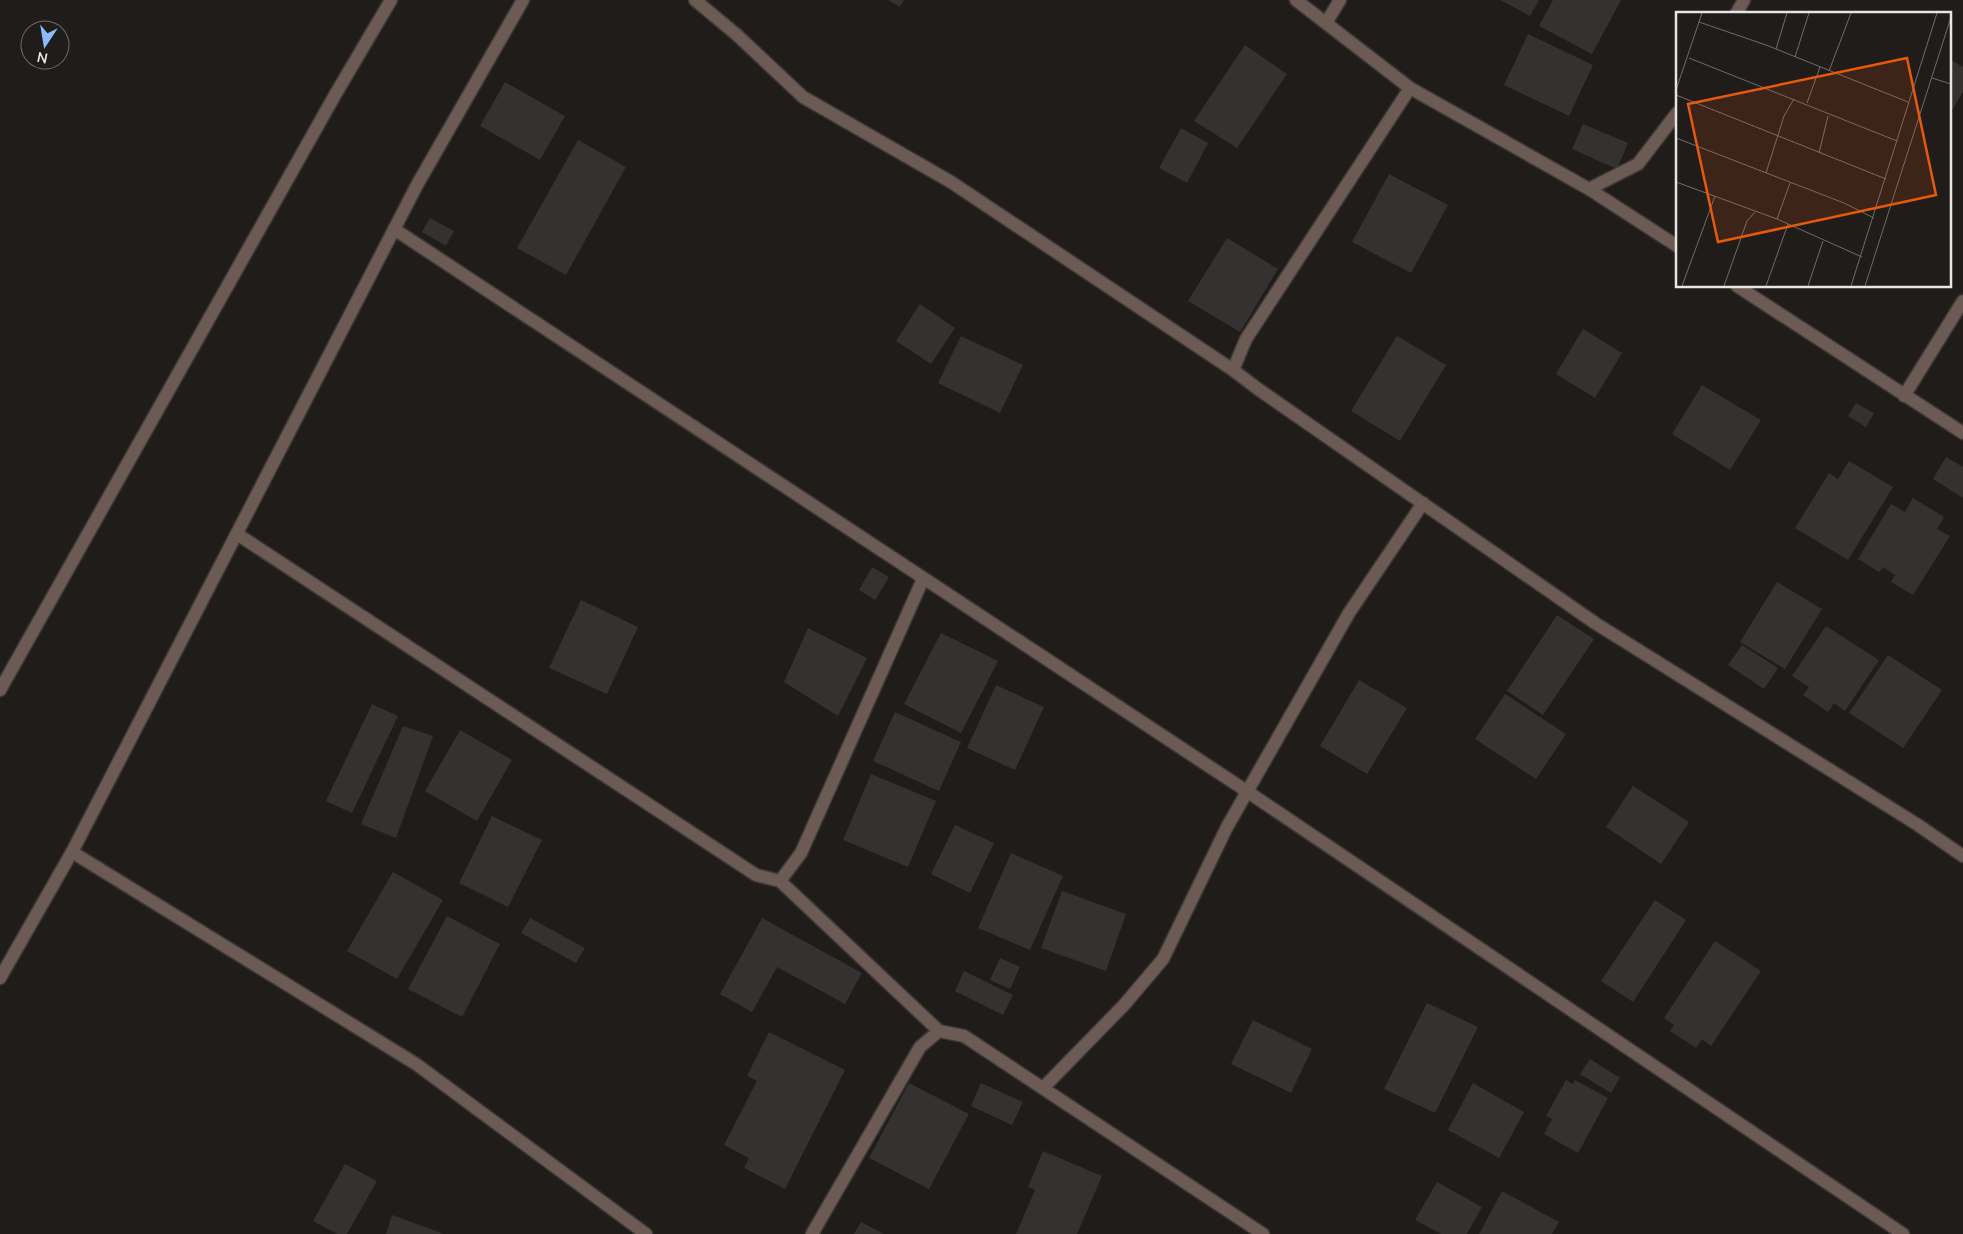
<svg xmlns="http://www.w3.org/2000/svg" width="1963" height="1234" font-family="'Nunito Sans',sans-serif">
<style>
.building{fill:#353130}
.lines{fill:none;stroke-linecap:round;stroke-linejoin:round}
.minor-casing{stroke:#3b3836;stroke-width:15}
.minor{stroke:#6c5b54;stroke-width:12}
.inset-road{fill:none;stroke:#6f6d6b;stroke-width:1}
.view{fill:#e8590c;fill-opacity:0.15;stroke:#e8590c;stroke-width:2.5}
.inset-edge{fill:none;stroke:#e8e6e5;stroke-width:2.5}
</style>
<rect width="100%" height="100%" fill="#1f1c1a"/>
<g class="building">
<polygon points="888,0 904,0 900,7"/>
<polygon points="1500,0 1539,0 1530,16"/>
<polygon points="1553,0 1621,0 1592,54 1539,26"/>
<polygon points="1528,34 1593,65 1569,116 1504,85"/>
<polygon points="1245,45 1287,74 1237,148 1194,121"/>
<polygon points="1949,59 1963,67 1963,92 1949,115"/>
<polygon points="505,82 565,116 540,160 480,126"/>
<polygon points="1583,124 1628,143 1617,169 1572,149"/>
<polygon points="1181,128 1208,143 1187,183 1159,168"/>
<polygon points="578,140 626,167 566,275 517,248"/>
<polygon points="1389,174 1448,205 1411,273 1352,242"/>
<polygon points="430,218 454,231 446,246 422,232"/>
<polygon points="1227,238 1278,269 1240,332 1188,301"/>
<polygon points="920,304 955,328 931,364 896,341"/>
<polygon points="1583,329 1622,353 1595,398 1556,374"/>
<polygon points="961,336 1023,365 1000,413 938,383"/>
<polygon points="1397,336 1446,365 1400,441 1351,411"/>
<polygon points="1702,385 1761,420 1730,470 1672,434"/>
<polygon points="1856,403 1874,413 1866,427 1848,416"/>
<polygon points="1946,457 1963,467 1963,498 1933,479"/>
<polygon points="1849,461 1893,487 1848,560 1795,528 1829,473 1838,479"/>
<polygon points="1913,498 1944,517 1937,529 1950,536 1913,595 1891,582 1895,575 1883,567 1879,572 1858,559 1891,504 1905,512"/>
<polygon points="872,567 889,577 875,600 859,590"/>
<polygon points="1777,582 1822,609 1785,669 1740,642"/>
<polygon points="581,600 638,627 607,694 549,668"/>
<polygon points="1557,615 1594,639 1543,715 1507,691"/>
<polygon points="1826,626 1879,660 1845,711 1834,703 1828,712 1803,695 1809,687 1792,676"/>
<polygon points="808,628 867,658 838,716 784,682"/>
<polygon points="941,633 998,661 961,733 904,704"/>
<polygon points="1742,645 1778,668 1764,689 1728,665"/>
<polygon points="1888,655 1942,690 1903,748 1849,713"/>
<polygon points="1359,680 1407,708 1367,774 1320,746"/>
<polygon points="996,685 1044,707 1015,770 967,748"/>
<polygon points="1505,694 1566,734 1536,779 1475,739"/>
<polygon points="372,704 398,716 352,813 326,801"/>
<polygon points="895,712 961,742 939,791 873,761"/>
<polygon points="403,726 433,736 396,838 361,824"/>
<polygon points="460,730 512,760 477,821 425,791"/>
<polygon points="871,774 936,801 908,867 843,840"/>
<polygon points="1633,786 1689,822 1661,864 1606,827"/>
<polygon points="492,816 542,840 508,907 459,883"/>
<polygon points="955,825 994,843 970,893 931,874"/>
<polygon points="1011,853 1063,876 1030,950 978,928"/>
<polygon points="393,872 443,900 397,979 347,951"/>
<polygon points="1062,891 1126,914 1106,971 1041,948"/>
<polygon points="1655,900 1686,920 1633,1002 1601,981"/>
<polygon points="447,916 500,944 462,1017 408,989"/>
<polygon points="530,918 585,948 576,963 521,933"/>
<polygon points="762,918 862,973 845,1004 777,967 752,1012 720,994"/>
<polygon points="1715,941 1761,971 1711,1046 1702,1039 1696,1048 1670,1031 1674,1025 1664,1018"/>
<polygon points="1000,958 1020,967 1010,989 990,980"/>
<polygon points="964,971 1013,995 1003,1015 955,991"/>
<polygon points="1427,1003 1478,1027 1435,1113 1384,1089"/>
<polygon points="1253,1020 1312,1049 1291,1093 1231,1064"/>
<polygon points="769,1032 845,1070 785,1189 744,1168 749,1158 724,1145 757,1081 747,1076"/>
<polygon points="1590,1059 1620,1078 1611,1093 1580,1074"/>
<polygon points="1566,1080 1573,1084 1575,1080 1608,1098 1578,1153 1544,1134 1552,1119 1546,1116"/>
<polygon points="909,1083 969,1114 929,1189 869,1158"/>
<polygon points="981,1083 1023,1102 1012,1125 971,1106"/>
<polygon points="1473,1083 1524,1112 1499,1158 1448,1130"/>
<polygon points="1043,1151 1102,1176 1077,1234 1016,1234 1035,1190 1028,1187"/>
<polygon points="345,1164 377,1181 347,1234 337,1234 313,1221"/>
<polygon points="1437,1182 1482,1207 1467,1234 1441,1234 1415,1220"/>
<polygon points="1502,1191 1559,1222 1552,1234 1479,1234"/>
<polygon points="392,1215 444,1234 386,1234"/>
<polygon points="861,1222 884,1234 854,1234"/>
</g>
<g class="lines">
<g class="minor-casing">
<g id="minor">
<polyline points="695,0 737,35 803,97 951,182 1233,370 1258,389 1595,623 1918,825 1963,856"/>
<polyline points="1296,0 1410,88 1589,189 1677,246"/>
<polyline points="1736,14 1744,0"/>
<polyline points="1326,23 1340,0"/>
<polyline points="1589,189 1638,164 1677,113"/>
<polyline points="394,229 1248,792 1903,1234"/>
<polyline points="1737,286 1963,433"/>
<polyline points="1233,370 1246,339 1410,88"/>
<polyline points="1904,396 1963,301"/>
<polyline points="237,534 756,875 780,881 939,1031 964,1036 1263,1234"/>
<polyline points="0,690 335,95 391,0"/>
<polyline points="72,852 416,1064 646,1234"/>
<polyline points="780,881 801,853 923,579"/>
<polyline points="0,978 72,852 417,185 523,0"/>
<polyline points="1043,1088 1124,1005 1163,959 1227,827 1349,613 1423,503"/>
<polyline points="812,1234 920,1047 939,1031"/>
</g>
</g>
<use href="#minor" class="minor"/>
</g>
<g transform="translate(1676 12)">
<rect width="275" height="275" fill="#1f1c1a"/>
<path class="inset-road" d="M23,10L90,33L232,90M100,37L111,1M119,45L133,1M13,46L221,129M153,59L175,1M256,66L275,72M0,78L26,1M0,83L210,167M131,91L144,55M0,126L168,191L198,206M143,141L152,104M90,161L108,104L118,87M0,170L101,207L186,245M101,207L114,171M6,274L39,184M48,274L71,209L79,200M90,274L112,212M132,274L147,229M175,274L261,1M189,274L275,5"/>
<path class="view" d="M231,46L260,183L42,230L12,92Z"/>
<rect width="275" height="275" class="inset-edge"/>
</g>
<g transform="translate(45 45) rotate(192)"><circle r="24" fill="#1f1c1a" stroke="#6f6d6b"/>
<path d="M0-4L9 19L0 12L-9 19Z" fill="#8abafc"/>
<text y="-8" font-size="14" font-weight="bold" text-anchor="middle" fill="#e8e6e5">N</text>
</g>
</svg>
